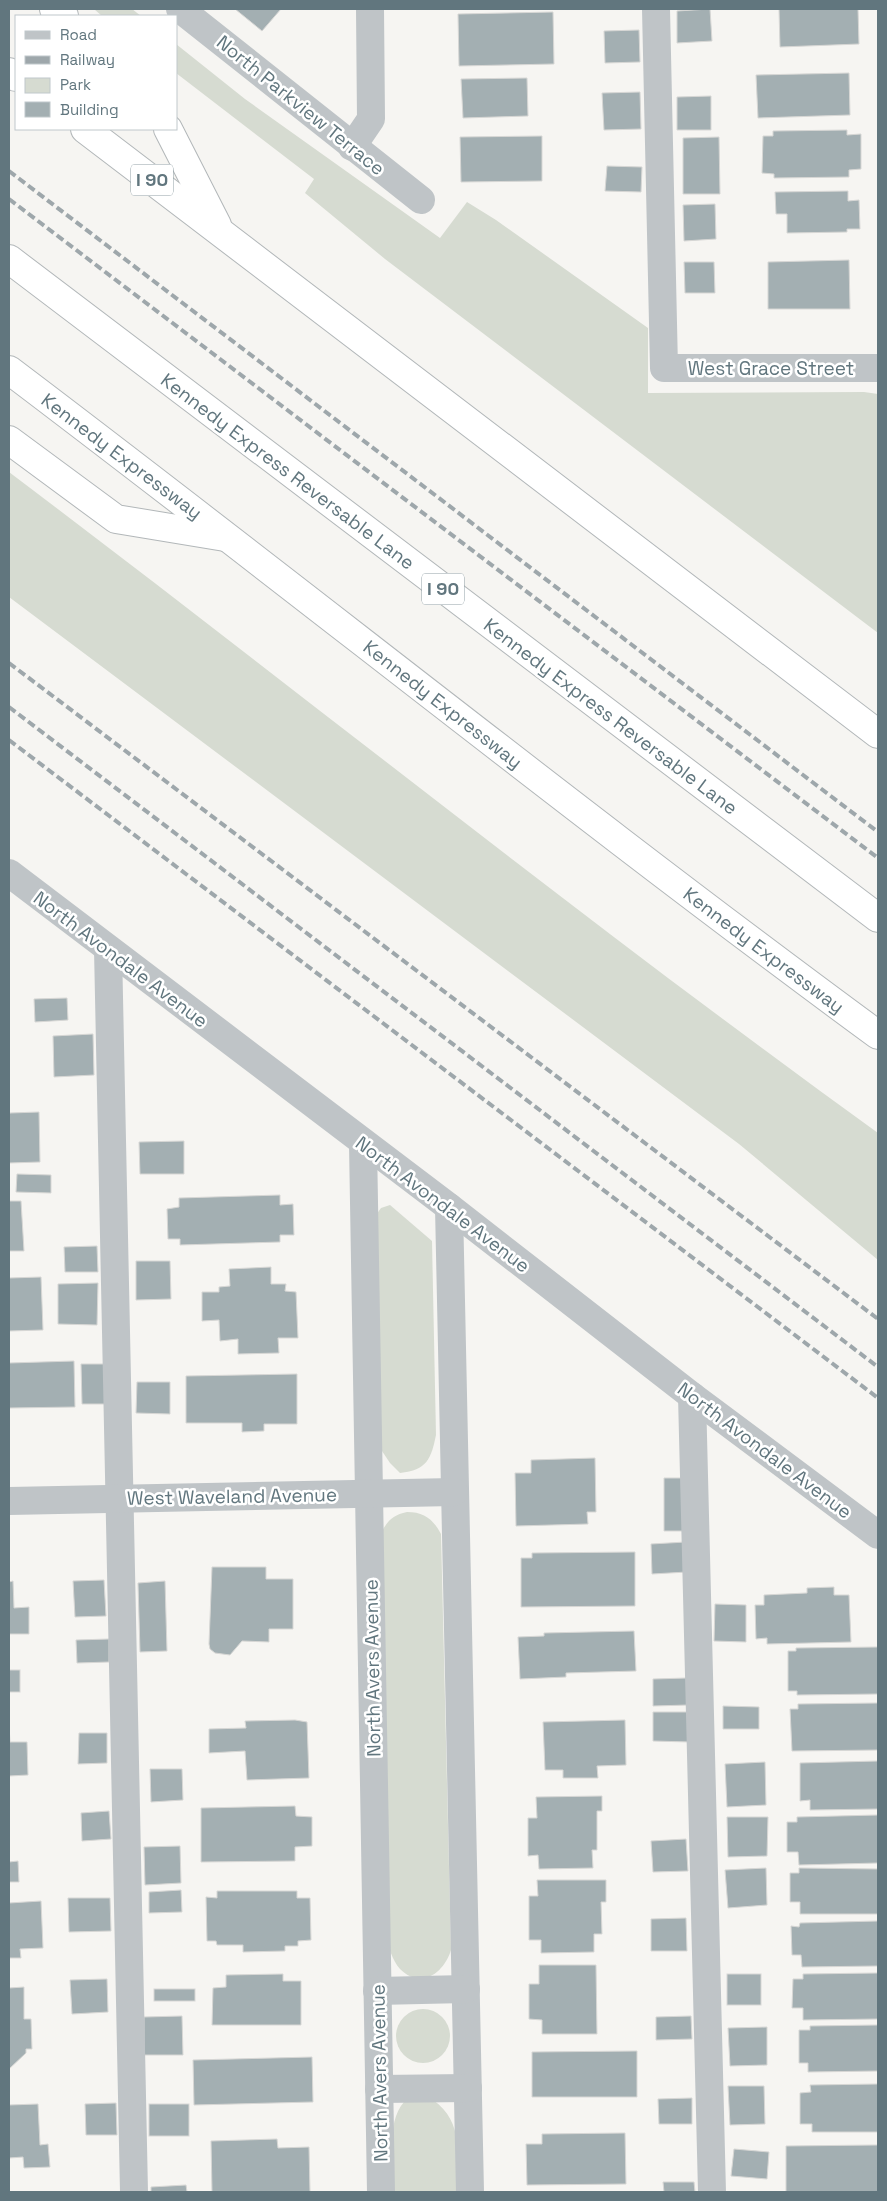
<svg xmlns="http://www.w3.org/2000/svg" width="887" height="2201" font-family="'Space Grotesk',sans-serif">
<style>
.green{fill:#d6dbd1}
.building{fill:#a3afb2;stroke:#d7d7d5}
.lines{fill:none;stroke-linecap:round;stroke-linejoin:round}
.highway-casing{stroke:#b2b7b9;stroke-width:30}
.minor{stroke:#bfc4c7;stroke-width:28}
.highway{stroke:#fff;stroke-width:28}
.rail{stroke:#9ea7ab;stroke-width:4;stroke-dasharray:8 4;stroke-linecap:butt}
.labels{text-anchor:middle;stroke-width:5;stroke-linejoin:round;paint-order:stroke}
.shield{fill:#fff;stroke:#909fa5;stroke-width:1}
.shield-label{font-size:18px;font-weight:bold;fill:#61767e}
.street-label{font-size:19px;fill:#61767e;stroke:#fff}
</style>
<rect width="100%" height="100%" fill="#f6f5f2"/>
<g class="green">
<polygon points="94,9 132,9 141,16 102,16"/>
<polygon points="176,44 245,99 440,238 467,202 496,220 648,328 648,393 864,392 878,394 878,633 385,259 305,193 314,179 176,73"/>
<path d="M9,472C299,691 583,920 878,1133V1260L739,1144L9,597Z"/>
<path d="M390,1205L432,1241L436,1435C431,1459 427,1470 400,1473L390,1463L380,1448L376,1215L381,1208Z"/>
<path d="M407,1512C424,1512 433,1519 441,1534L451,1950C444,1973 421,1990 400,1969C392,1960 389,1947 385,1936L381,1533C388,1520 393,1515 407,1512Z"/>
<circle cx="423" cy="2036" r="27"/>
<path d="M433,2100C465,2122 457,2158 457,2192H394C394,2165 385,2124 404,2102Z"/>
</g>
<g class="building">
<polygon points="235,9 281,9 262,31"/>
<polygon points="710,9 712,41 677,43 677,11"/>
<polygon points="779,9 858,9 859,44 780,47"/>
<polygon points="553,12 554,64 459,66 458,14"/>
<polygon points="639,30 640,62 605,63 604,31"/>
<polygon points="849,73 850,115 758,118 756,75"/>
<polygon points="527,78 528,116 463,118 461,79"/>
<polygon points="640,92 641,129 604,130 602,93"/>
<polygon points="711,96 711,130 677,130 677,97"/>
<polygon points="847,130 847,135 861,134 861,169 849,170 849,177 774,178 774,174 762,173 763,136 773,136 773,131"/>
<polygon points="542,136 542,181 461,182 460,137"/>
<polygon points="719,137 720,194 683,194 683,138"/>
<polygon points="607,166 642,167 641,192 605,191"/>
<polygon points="848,191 848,201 859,200 860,229 847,229 847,232 787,233 787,214 776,214 775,192"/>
<polygon points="715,204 716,239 684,241 683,205"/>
<polygon points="849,260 850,309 768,309 768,262"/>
<polygon points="684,262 714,262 715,293 685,293"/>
<polygon points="67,998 68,1020 35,1022 34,999"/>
<polygon points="93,1034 94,1075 54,1077 53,1036"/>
<polygon points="39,1112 40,1162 9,1163 9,1115 10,1113"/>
<polygon points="184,1141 184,1174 140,1174 139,1142"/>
<polygon points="17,1174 51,1175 51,1193 16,1192"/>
<polygon points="280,1195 280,1205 293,1204 294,1235 280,1235 280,1242 180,1245 180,1239 168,1239 167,1209 179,1207 179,1198"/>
<polygon points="9,1201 21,1201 24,1251 9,1251"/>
<polygon points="97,1246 98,1272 65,1272 64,1247"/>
<polygon points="136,1261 170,1261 171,1299 136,1300"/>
<polygon points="271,1267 271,1284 286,1284 285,1291 296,1292 298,1338 278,1338 279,1353 238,1354 238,1339 220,1341 219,1320 202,1321 202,1292 219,1292 219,1287 230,1286 229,1269"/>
<polygon points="41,1277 43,1330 9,1331 9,1278"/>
<polygon points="98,1283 97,1325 58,1324 58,1284"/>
<polygon points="74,1361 75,1407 9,1408 9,1363"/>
<polygon points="81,1364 108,1364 108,1404 82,1404"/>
<polygon points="297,1374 297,1424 264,1424 264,1431 242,1432 242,1423 186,1423 186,1376"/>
<polygon points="137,1382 170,1382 170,1414 136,1413"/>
<polygon points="595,1458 596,1512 587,1512 588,1524 516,1526 515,1473 531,1473 531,1460"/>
<polygon points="664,1478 688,1478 687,1531 664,1531"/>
<polygon points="686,1542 687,1572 652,1574 651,1544"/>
<polygon points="635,1552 635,1606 521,1607 521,1558 532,1558 532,1553"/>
<polygon points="212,1567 266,1567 266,1579 293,1579 293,1629 269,1629 269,1642 242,1641 230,1655 215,1653 210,1649 209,1644"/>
<polygon points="104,1580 106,1616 75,1617 73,1581"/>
<polygon points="13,1581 14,1608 29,1607 29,1634 9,1634 9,1582"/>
<polygon points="165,1581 167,1651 140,1652 138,1583"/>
<polygon points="834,1587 834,1595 849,1595 851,1642 767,1644 767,1638 756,1639 755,1605 764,1605 764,1595 807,1593 807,1588"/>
<polygon points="715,1604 746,1605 746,1642 714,1641"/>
<polygon points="634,1631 636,1671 566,1673 566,1677 520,1679 518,1637 544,1636 544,1633"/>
<polygon points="109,1639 109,1662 77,1663 76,1640"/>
<polygon points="878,1647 878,1694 797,1695 797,1691 788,1691 788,1651 796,1651 796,1648"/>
<rect x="9" y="1670" width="11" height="22"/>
<polygon points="687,1678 688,1705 653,1706 653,1679"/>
<polygon points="878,1703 878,1750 792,1751 790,1709 798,1709 798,1704"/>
<polygon points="723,1706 759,1707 759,1729 723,1729"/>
<polygon points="653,1712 690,1712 690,1742 653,1741"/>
<polygon points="295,1720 307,1722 309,1778 247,1780 245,1751 209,1753 209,1729 246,1728 245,1721"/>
<polygon points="625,1720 626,1765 597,1766 598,1778 563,1778 563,1770 545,1770 543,1722"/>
<polygon points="9,1726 10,1742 27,1742 28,1775 9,1776"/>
<polygon points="79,1733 107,1733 107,1763 78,1764"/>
<polygon points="878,1761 878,1809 810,1810 810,1800 800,1801 800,1763"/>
<polygon points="765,1762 766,1805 727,1807 725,1764"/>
<polygon points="150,1769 182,1769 183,1800 151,1802"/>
<polygon points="602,1796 602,1811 597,1811 597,1850 592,1850 593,1868 539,1869 538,1855 528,1856 528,1818 537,1818 536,1797"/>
<polygon points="295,1806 296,1816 312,1817 312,1846 295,1847 295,1861 201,1862 201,1808"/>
<polygon points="109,1811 111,1839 82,1841 81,1813"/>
<polygon points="878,1815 878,1863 799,1865 798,1852 787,1852 787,1822 797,1822 797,1817"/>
<polygon points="727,1817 768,1817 767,1856 728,1857"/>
<polygon points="686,1839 688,1871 653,1872 651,1841"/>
<polygon points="180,1846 181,1883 145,1885 144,1847"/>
<polygon points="18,1861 19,1882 9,1882 9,1862"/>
<polygon points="766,1868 767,1905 728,1908 725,1870"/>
<polygon points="799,1868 878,1869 878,1914 800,1914 800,1902 790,1902 790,1873 799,1873"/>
<polygon points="537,1880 606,1880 606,1902 601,1902 602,1934 594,1934 594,1952 541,1953 541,1940 529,1940 529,1896 538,1896"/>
<polygon points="181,1890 182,1912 149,1913 149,1892"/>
<polygon points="217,1891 297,1891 297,1898 310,1898 311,1940 298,1941 298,1946 285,1946 285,1951 243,1952 243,1945 217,1945 216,1941 207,1941 206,1897 217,1898"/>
<polygon points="68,1898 110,1898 111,1931 69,1932"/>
<polygon points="41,1901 43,1948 20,1949 21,1958 9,1958 9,1903"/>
<polygon points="686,1918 687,1951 651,1951 651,1919"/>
<polygon points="878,1921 878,1966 802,1967 801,1955 792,1955 791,1926 799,1927 800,1923"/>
<polygon points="539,1965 596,1965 597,2034 542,2034 542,2020 529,2019 529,1984 539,1984"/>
<polygon points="878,1973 878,2019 803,2020 803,2008 792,2008 793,1979 803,1979 803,1974"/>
<polygon points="283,1974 283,1981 301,1981 301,2025 212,2025 213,1988 226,1987 226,1975"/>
<rect x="727" y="1974" width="34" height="31"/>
<polygon points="107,1979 108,2012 72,2014 70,1980"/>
<polygon points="24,1987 24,2019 31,2019 32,2049 26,2049 26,2053 9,2069 9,1988"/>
<rect x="154" y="1989" width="41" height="12"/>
<polygon points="182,2016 183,2055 144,2055 144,2017"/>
<polygon points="691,2016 692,2039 656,2040 656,2017"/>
<polygon points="878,2025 878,2071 808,2072 808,2063 799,2063 799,2030 810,2030 810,2026"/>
<polygon points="767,2027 767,2065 730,2066 728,2028"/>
<polygon points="637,2051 637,2097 532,2097 532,2052"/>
<polygon points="312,2057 313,2102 194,2105 193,2060"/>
<polygon points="878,2084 878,2132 812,2132 812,2124 800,2124 800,2093 811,2092 810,2085"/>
<polygon points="728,2086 764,2086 765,2124 730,2125"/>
<polygon points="692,2098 692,2124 659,2124 658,2099"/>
<polygon points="116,2103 117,2135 86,2135 85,2104"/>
<polygon points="38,2104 40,2145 48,2144 50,2167 24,2168 23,2157 9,2158 9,2105"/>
<rect x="149" y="2104" width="40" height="32"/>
<polygon points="625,2133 626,2184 527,2185 526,2144 542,2144 542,2134"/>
<polygon points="277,2139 278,2148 309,2147 310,2192 212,2192 211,2141"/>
<polygon points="878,2145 878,2192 786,2192 786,2146"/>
<polygon points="734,2149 769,2152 767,2179 731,2176"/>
<polygon points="663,2182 694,2182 695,2192 664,2192"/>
<polygon points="186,2185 187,2192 151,2192 151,2187"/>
</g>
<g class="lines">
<g class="highway-casing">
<g id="highway">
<polyline points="54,9 64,16"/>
<polyline points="9,72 16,77"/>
<polyline points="85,129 878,734"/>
<polyline points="168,129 217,225"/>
<polyline points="9,259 878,918"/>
<path d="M9,370C300,590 584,819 878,1035"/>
<polyline points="9,440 116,519 225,537"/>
</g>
</g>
<g class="minor">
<polyline points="180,9 421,200"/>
<polyline points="656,9 664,368 878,368"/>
<polyline points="352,147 371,119 370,9"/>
<polyline points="9,873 449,1207 692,1396 878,1535"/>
<polyline points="108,949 134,2192"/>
<polyline points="363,1144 381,2192"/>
<polyline points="449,1207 470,2192"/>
<polyline points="692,1396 712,2192"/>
<polyline points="9,1501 454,1492"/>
<polyline points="377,1991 466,1989"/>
<polyline points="379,2089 468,2088"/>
</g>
<use href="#highway" class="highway"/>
<g class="rail">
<polyline points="9,171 878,832"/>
<polyline points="9,199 878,858"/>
<polyline points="9,663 878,1319"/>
<polyline points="9,707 878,1367"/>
<polyline points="9,740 878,1398"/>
</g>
</g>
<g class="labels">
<g class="shield">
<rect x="131" y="164.5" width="42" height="31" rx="4"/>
<rect x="422" y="573.5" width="42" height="31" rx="4"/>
</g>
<g class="shield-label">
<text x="152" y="186">I 90</text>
<text x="443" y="595">I 90</text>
</g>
<g class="street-label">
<text transform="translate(301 105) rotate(39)" y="7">North Parkview Terrace</text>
<text x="771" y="375">West Grace Street</text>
<text transform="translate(122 456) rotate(37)" y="7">Kennedy Expressway</text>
<text transform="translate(288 471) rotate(37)" y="7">Kennedy Express Reversable Lane</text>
<text transform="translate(443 704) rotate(38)" y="7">Kennedy Expressway</text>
<text transform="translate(611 716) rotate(37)" y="7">Kennedy Express Reversable Lane</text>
<text transform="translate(764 950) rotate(37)" y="7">Kennedy Expressway</text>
<text transform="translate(121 959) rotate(37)" y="7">North Avondale Avenue</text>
<text transform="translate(443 1204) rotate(37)" y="7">North Avondale Avenue</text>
<text transform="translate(765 1450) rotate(37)" y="7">North Avondale Avenue</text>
<text transform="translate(232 1496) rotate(-1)" y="7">West Waveland Avenue</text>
<text transform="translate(372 1668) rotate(-91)" y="7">North Avers Avenue</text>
<text transform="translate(379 2073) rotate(-91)" y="7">North Avers Avenue</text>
</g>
</g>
<rect width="887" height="2201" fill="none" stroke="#61767e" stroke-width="20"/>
<rect x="15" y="15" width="162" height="115" fill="#ffffff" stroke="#c0c8cb"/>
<rect x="25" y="31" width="25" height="8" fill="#bfc4c7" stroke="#c0c8cb"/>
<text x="60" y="40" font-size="15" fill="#61767e">Road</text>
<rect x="25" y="56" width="25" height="8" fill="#9ea7ab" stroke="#c0c8cb"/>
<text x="60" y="65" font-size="15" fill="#61767e">Railway</text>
<rect x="25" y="78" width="25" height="15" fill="#d6dbd1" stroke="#c0c8cb"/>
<text x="60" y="90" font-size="15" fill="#61767e">Park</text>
<rect x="25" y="102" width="25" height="15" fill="#a3afb2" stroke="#c0c8cb"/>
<text x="60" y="115" font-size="15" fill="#61767e">Building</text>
</svg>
